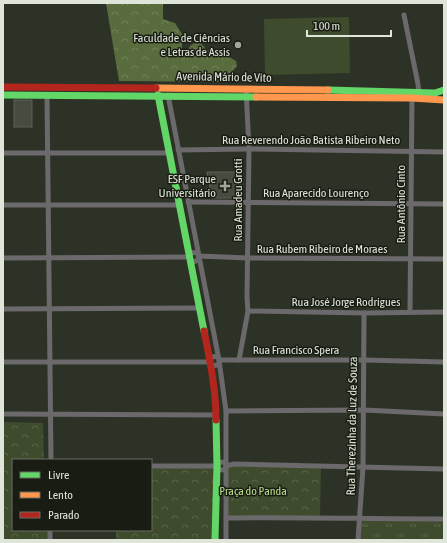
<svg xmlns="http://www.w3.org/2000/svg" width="447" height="543" font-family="'Asap Condensed',sans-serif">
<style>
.grass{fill:url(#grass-tufts)}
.forest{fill:url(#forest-crowns)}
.park{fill:url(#park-crowns)}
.garden{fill:#3e4b2c}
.building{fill:#474d3e;stroke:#5c6157}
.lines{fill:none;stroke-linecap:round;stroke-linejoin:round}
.street{stroke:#6b696b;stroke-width:5}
.fast{stroke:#63d668;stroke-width:7}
.slow{stroke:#ff974d;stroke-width:7}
.jam{stroke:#b3261e;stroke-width:7}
.poi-dot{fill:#a1a69a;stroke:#181c13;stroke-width:1.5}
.labels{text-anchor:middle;stroke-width:3;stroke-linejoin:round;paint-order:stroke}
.poi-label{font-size:12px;fill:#dfe5d8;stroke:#181c13;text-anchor:end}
.street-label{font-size:12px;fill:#dfe5d8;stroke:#181c13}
.park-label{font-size:12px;fill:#bbdd8d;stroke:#181c13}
</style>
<defs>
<pattern id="grass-tufts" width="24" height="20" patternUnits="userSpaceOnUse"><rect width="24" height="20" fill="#3e4b2c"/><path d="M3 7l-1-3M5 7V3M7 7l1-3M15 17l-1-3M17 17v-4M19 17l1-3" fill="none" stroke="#59654a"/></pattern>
<pattern id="forest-crowns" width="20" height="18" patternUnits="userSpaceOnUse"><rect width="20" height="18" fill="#596c3d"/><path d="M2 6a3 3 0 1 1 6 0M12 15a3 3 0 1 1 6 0" fill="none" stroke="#708158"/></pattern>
<pattern id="park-crowns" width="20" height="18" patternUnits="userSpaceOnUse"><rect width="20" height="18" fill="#3e4b2c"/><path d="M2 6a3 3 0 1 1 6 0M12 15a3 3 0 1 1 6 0" fill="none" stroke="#59654a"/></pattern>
</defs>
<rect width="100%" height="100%" fill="#2d3226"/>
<polygon class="grass" points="444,519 444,540 360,540 361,520"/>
<polygon class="forest" points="106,3 163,3 163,19 175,23 182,34 182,50 187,51 191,45 199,41 207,50 224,54 236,61 237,66 223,82 119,81"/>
<g class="park">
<polygon points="3,422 43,423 44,460 13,460 13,530 50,530 50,540 3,540"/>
<polygon points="234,464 321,466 320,518 226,518 225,468"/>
<polygon points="151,468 217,468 215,540 116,540 116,530 151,530"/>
</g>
<polygon class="garden" points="349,17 350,73 265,75 264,19"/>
<g class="building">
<rect x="14" y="100" width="18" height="27"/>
<polygon points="207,172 241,172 241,198 212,198"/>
</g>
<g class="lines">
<g class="street">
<polyline points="404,15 418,84 419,95"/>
<polyline points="47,95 51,460"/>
<polyline points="168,95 219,360 226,411 226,540"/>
<polyline points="178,150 249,149 444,152"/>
<polyline points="3,153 169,153"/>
<polyline points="188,202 444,204"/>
<polyline points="3,205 180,205"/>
<circle cx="194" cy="257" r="4.5"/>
<polyline points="199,256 248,258 444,259"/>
<polyline points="3,258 190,257"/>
<polyline points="3,309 199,308"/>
<polyline points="248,311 364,313 444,312"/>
<polyline points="410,311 412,96"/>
<circle cx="215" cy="361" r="4.5"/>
<polyline points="219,360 364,360 444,362"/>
<polyline points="239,360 248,311 247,297 249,149 246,88"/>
<polyline points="3,362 210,362"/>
<polyline points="226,411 364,410 444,414"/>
<polyline points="3,414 216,415"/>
<circle cx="222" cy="466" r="4"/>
<polyline points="151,466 217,466"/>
<polyline points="226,466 234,464 444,469"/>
<path d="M226,518C299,517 371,519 444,519"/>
<polyline points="50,530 50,540"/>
<polyline points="358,540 363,467 364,313"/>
</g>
<g class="fast">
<polyline points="328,90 435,93 444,90"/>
<polyline points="3,95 256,97"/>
<polyline points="158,95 204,331"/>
<polyline points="215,540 217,466 216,420"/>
</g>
<g class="slow">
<polyline points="156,88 328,90"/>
<polyline points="256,97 412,98 444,100"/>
</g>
<g class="jam">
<polyline points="3,87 156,88"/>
<path d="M204,331C210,360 216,390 216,420"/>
</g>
</g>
<g class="poi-dot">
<circle cx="238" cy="45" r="4"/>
<path d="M223 180h4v4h4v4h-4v4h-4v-4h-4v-4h4z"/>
</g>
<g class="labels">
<g class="poi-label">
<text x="230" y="42">Faculdade de Ciências<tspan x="230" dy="14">e Letras de Assis</tspan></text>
<text x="216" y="183">ESF Parque<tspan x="216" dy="14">Universitário</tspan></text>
</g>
<g class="street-label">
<text transform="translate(224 77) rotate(1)" y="4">Avenida Mário de Vito</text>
<text x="311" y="144">Rua Reverendo João Batista Ribeiro Neto</text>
<text x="316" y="197">Rua Aparecido Lourenço</text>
<text transform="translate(238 200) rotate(-90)" y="4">Rua Amadeu Grotti</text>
<text transform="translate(401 204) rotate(-90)" y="4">Rua Antônio Cinto</text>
<text x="322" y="253">Rua Rubem Ribeiro de Moraes</text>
<text x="346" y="306">Rua José Jorge Rodrigues</text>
<text x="296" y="354">Rua Francisco Spera</text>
<text transform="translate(352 426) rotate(-89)" y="4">Rua Therezinha da Luz de Souza</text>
</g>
<g class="park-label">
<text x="253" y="495">Praça do Panda</text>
</g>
</g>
<rect width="447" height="543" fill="none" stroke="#dfe5d8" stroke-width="8"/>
<rect x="12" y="459" width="140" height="72" fill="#181c13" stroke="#686c62"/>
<rect x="20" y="472" width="20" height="6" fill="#63d668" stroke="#686c62"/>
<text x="48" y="479" font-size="12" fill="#dfe5d8">Livre</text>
<rect x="20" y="492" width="20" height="6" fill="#ff974d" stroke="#686c62"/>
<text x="48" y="499" font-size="12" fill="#dfe5d8">Lento</text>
<rect x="20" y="512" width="20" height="6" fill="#b3261e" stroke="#686c62"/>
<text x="48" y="519" font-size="12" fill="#dfe5d8">Parado</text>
<path d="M307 30v6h84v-6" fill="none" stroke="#dfe5d8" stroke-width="2"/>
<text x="313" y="30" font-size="12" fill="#dfe5d8" stroke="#181c13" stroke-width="3" paint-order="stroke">100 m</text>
</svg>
